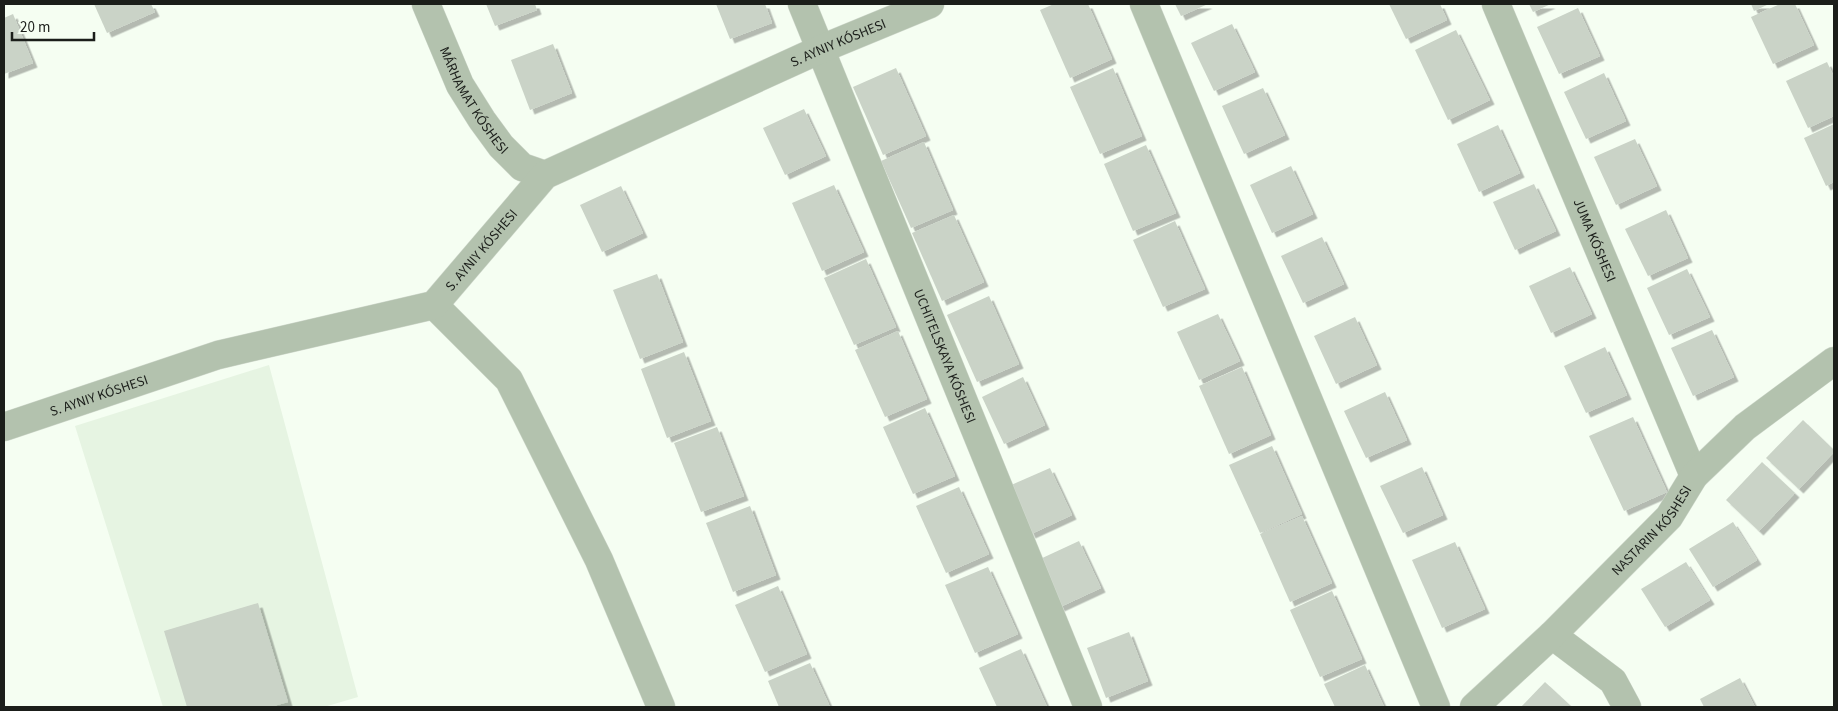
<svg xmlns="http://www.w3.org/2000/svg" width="1838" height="711" font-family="'Source Sans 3',sans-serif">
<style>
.built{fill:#e6f4e2}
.building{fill:#cad3c7;filter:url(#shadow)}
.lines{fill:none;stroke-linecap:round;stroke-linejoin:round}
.street-casing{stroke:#d2dacf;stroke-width:29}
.street{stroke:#b3c2ae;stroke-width:28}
.labels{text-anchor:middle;stroke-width:4;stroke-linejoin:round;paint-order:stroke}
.street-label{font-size:14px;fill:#1b1e1a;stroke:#f5fef2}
</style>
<defs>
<filter id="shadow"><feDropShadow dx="4.5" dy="4.5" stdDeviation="0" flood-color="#0004"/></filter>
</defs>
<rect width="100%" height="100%" fill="#f5fef2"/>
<polygon class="built" points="269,365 358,697 324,707 163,707 75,426"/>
<g class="building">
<polygon points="94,4 151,4 155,12 107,33"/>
<polygon points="486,4 535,4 537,10 495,26"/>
<polygon points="716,4 765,4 772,23 730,39"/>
<polygon points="1054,4 1088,4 1112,59 1070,78 1040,10"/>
<polygon points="1175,4 1208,4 1181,16"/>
<polygon points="1389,4 1440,4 1447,20 1406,39"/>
<polygon points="1529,4 1551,4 1533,12"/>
<polygon points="1751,4 1769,4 1754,11"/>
<polygon points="1780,4 1795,4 1814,45 1773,64 1751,17"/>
<polygon points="1578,8 1600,56 1559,74 1537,27"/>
<polygon points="13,14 33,63 4,74 4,18"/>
<polygon points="1232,24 1255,72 1214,91 1191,43"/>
<polygon points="1456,30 1490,100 1448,120 1415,50"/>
<polygon points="553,44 572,93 530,110 511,60"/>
<polygon points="1827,62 1834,77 1834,116 1808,128 1786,81"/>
<polygon points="896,68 926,136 883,155 853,87"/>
<polygon points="1113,68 1142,136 1100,154 1070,87"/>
<polygon points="1604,73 1626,121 1586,139 1564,92"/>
<polygon points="1263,88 1285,135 1244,154 1222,106"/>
<polygon points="804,109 826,156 785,175 763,128"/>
<polygon points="1834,124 1834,182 1826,186 1804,138"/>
<polygon points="1498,125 1520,173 1479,192 1457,144"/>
<polygon points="1635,139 1657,186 1616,205 1594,157"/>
<polygon points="924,142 953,210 911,228 881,161"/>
<polygon points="1146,145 1176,213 1133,231 1104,164"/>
<polygon points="1291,166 1313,214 1272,233 1250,185"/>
<polygon points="1534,184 1556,231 1515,250 1493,202"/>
<polygon points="834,185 864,252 822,271 792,203"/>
<polygon points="621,186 643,233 602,252 580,205"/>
<polygon points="1666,210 1688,258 1648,276 1625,229"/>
<polygon points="954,215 984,282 942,301 912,233"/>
<polygon points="1175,221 1205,289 1163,307 1133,240"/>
<polygon points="1322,237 1344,284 1303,303 1281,256"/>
<polygon points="866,259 896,327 854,345 824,278"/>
<polygon points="1570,267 1592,314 1551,333 1529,286"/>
<polygon points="1687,269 1710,317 1669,335 1647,288"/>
<polygon points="657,274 683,342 640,359 613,290"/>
<polygon points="989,296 1019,364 977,382 947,315"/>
<polygon points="1218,314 1240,361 1199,380 1177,332"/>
<polygon points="1355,317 1377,365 1336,384 1314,336"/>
<polygon points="1712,330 1734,377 1693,396 1671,348"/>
<polygon points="898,331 927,399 885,417 855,350"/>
<polygon points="1605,347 1627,395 1586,413 1564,366"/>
<polygon points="684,352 711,421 667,438 641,369"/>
<polygon points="1242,367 1271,435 1229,454 1199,386"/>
<polygon points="1023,377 1045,425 1004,444 982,397"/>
<polygon points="1385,392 1407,440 1366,458 1344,411"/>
<polygon points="925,408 955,476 913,494 883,427"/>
<polygon points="1633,417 1667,492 1624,511 1589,436"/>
<polygon points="1803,420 1834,450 1834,452 1799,489 1766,458"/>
<polygon points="717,427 744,496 701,512 674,443"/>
<polygon points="1272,446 1302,514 1260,533 1229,465"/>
<polygon points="1762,462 1795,493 1759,531 1726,500"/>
<polygon points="1422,467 1443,515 1403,533 1380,486"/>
<polygon points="1050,468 1072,515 1031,534 1009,486"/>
<polygon points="959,487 989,554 946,573 916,506"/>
<polygon points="750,506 776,575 733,592 706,523"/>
<polygon points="1302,516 1332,583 1290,602 1260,534"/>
<polygon points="1733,522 1757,560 1713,587 1689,549"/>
<polygon points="1079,541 1101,588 1060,607 1038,560"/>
<polygon points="1455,542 1485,609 1442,628 1412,560"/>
<polygon points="1686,562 1710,600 1665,627 1641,589"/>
<polygon points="988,567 1018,634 975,653 945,585"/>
<polygon points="778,586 807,654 765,672 735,605"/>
<polygon points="1332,591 1362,659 1320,677 1290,610"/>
<polygon points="258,603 288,702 270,707 187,707 164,631"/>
<polygon points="1129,632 1148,681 1106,698 1087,648"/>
<polygon points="1021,649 1047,707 997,707 979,668"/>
<polygon points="810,663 830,707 779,707 768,681"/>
<polygon points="1365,665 1384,707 1335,707 1324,684"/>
<polygon points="1740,678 1755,707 1704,707 1700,699"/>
<polygon points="1545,682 1572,707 1521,707"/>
</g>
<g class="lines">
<g class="street-casing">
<g id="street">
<path id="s1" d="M426,4L460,85L482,120L501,146L522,167L545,175"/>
<path id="s2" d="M802,4L1088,707"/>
<polyline points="1144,4 1436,707"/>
<path id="s3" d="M1496,4L1694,476"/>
<polyline points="434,305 509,380 599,560 661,707"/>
<path id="s4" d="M4,427L218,355L434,305L545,175L821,49L930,4"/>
<polyline points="1552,635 1613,681 1627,707"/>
<path id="s5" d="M1474,707L1552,635L1669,517L1694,476L1745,427L1834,361"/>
</g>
</g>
<use href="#street" class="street"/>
</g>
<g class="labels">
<g class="street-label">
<text dy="5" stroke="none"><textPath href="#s4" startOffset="940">S. AYNIY KÓSHESI</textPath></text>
<text dy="5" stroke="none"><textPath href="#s1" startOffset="108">MÁRHAMAT KÓSHESI</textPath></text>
<text dy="5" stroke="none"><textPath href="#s3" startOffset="256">JUMA KÓSHESI</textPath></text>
<text dy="5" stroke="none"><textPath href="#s4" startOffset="520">S. AYNIY KÓSHESI</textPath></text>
<text dy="5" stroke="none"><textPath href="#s2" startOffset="380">UCHITELSKAYA KÓSHESI</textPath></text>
<text dy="5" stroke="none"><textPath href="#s4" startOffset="100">S. AYNIY KÓSHESI</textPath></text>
<text dy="5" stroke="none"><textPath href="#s5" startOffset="251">NASTARIN KÓSHESI</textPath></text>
</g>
</g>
<rect width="1838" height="711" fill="none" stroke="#1b1e1a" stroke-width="10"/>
<path d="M12 32v8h82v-8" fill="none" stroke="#1b1e1a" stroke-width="2.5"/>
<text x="20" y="32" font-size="15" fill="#1b1e1a" stroke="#f5fef2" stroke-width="4" paint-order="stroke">20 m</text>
</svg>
